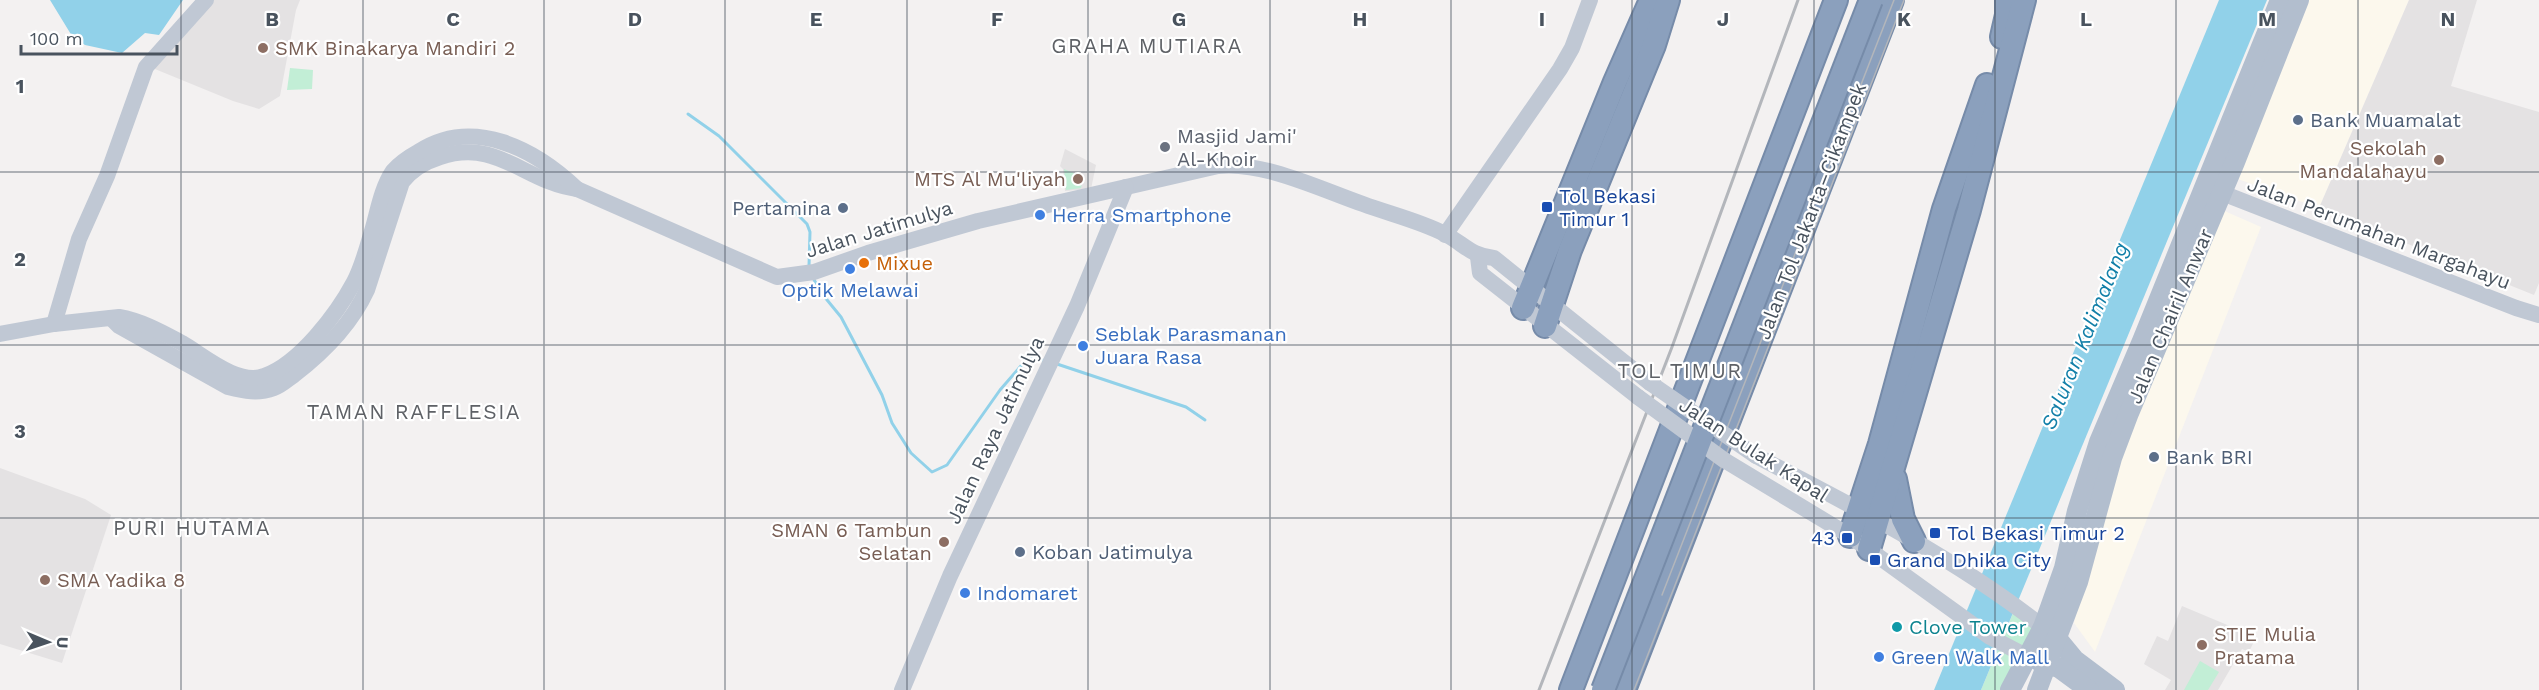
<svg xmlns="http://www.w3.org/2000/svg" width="2539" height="690" font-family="'Work Sans',sans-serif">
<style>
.commercial{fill:#fcf8ed}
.education{fill:#e4e2e3}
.green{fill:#c2eed6}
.water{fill:#91d1e9}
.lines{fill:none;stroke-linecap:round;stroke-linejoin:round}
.stream{stroke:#91d1e9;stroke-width:3}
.highway-casing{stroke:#768ba9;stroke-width:26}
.secondary{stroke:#c0c8d4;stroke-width:16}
.primary{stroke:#b2bece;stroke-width:20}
.highway{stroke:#8ba0bd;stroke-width:22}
.tram{stroke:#b3b6bb;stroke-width:1.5}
.rail{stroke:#b3b6bb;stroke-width:3}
.highway-bridge-casing{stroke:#768ba9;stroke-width:26;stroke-linecap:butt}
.secondary-bridge{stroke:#c0c8d4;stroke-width:16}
.highway-bridge{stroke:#8ba0bd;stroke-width:22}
.grid{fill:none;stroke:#49535e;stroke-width:1.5;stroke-opacity:0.55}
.education-dot{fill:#8d6e63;stroke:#fff;stroke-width:2}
.service-dot{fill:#5c6f8a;stroke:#fff;stroke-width:2}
.worship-dot{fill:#6b7280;stroke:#fff;stroke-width:2}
.transit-dot{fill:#1a4fb4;stroke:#fff;stroke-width:2}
.shop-dot{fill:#3f7fe0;stroke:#fff;stroke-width:2}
.food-dot{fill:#e8710a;stroke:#fff;stroke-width:2}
.culture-dot{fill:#0f9aa8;stroke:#fff;stroke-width:2}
.labels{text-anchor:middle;stroke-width:4.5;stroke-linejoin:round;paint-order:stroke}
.education-label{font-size:20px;fill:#785e54;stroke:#fff;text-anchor:start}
.service-label{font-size:20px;fill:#4e5e75;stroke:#fff;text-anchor:start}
.worship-label{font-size:20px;fill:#5b616d;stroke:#fff;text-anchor:start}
.transit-label{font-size:20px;fill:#164399;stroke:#fff;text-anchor:start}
.street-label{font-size:20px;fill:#49535e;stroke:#fff}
.shop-label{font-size:20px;fill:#366cbe;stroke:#fff;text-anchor:start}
.food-label{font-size:20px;fill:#c56008;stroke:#fff;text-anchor:start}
.culture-label{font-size:20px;fill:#0d838f;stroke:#fff;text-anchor:start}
.neighbourhood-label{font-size:21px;letter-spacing:1.5px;fill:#5e6166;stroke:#fff}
.water-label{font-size:21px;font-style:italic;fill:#127fa8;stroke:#fff}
.grid-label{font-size:20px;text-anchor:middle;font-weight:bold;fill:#49535e;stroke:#fff;stroke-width:4.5;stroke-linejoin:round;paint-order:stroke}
</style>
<rect width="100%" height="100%" fill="#f3f1f1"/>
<g class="commercial">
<polygon points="2308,0 2409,0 2319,208 2235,178"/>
<polygon points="2220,209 2261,227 2095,652 2074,623 2110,483"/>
</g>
<g class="education">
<polygon points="212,0 300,0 296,10 280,96 259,109 233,101 150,67"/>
<polygon points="2409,0 2477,0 2451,86 2539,112 2539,283 2534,295 2319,208"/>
<polygon points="1065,149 1096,165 1091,189 1065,191 1063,169 1060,166"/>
<polygon points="0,468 85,499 111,515 62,663 0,644"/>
<polygon points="2182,606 2256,637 2249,652 2242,649 2218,690 2165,690 2171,680 2144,664 2157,636 2168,641"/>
</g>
<g class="green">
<polygon points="290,68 313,70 312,89 287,90"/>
<polygon points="1064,169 1083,177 1081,188 1066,190"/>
<polygon points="2016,606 2043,627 2010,690 1981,690"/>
<polygon points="2200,661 2219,672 2208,690 2184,690"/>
</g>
<g class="water">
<polygon points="50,0 183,0 159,35 145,33 122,53 85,45 72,36"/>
<polygon points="2219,0 2267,0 1981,690 1934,690"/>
</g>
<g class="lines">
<g class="stream">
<polyline points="688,114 719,136 807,224 810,232 809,266"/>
<polyline points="813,278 823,295 841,317 882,395 892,423 911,453 932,472 947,465 1000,390 1026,360 1033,357 1045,361"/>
<polyline points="1057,364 1186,407 1205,420"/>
</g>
<g class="highway-casing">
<g id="highway">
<polyline points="2002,37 2007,15 2007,0"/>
<polyline points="1523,308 1615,82 1651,0"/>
<polyline points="1545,326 1570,250 1654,45 1668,0"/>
<polyline points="1895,479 1903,519 1914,541"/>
<polyline points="1850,536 1880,444 1944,209 1987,85"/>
<polyline points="1869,549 1969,210 2024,0"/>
<polyline points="1571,690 1836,0"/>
<polyline points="1624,690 1892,0"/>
</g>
</g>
<g class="secondary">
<polyline points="2212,189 2516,308 2539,315"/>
<polyline points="1445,235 1560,69 1572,48 1590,0"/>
<polyline points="1478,257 1480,273 1638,397"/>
<path d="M111,318L119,326L228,387C244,391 258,394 274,388C281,386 288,379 294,375C324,352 351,325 367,290L402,182C412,169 424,162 440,157C498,138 524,182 577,189L777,277L814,272L868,253L978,221L1218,166C1263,161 1320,189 1363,204C1390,214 1420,221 1445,234C1464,244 1471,256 1494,258L1650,383"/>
<polyline points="54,324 79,239 107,176 146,67 206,0"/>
<path d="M0,334L54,324L119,317C142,321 163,333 182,343C203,355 238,386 264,376C299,364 337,314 354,282C362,267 367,248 372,231C378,211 381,189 393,171C400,163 409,157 418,152C473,116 535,149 577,189"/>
<path d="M1756,456C1855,507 1955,558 2043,627"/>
<polyline points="1724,460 1850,536 1990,637 2028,657"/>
<polyline points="902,690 950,576 1077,306 1126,187"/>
</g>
<g class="primary">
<polyline points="2048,630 2056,637 2075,660 2115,690"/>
<polyline points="2037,660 2059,668 2089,690"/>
<polyline points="2010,690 2043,627 2064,568 2077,511 2099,442 2142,341 2280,0"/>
<polyline points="2037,690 2078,582 2112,458 2129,413 2235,162 2299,0"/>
</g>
<use href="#highway" class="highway"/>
<g class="tram">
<polyline points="1662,595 1894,0"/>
<polyline points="1634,690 1904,0"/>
</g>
<polyline class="rail" points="1539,690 1672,347 1798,0"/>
<g class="highway-bridge-casing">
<polyline id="highway-bridge" points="1603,690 1871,0"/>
</g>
<g class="secondary-bridge">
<polyline points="1650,383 1756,456"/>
<polyline points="1638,397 1724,460"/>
</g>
<use href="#highway-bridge" class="highway-bridge"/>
</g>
<path class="grid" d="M181,0V690M363,0V690M544,0V690M725,0V690M907,0V690M1088,0V690M1270,0V690M1451,0V690M1632,0V690M1814,0V690M1995,0V690M2176,0V690M2358,0V690M0,172H2539M0,345H2539M0,518H2539"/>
<g class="education-dot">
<circle cx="263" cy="48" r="6"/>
<circle cx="2439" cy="160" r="6"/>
<circle cx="1078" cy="179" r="6"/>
<circle cx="944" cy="542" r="6"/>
<circle cx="45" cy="580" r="6"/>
<circle cx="2202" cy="645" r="6"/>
</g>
<g class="service-dot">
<circle cx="2298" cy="120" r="6"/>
<circle cx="843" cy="208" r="6"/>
<circle cx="2154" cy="457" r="6"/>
<circle cx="1020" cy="552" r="6"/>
</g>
<circle class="worship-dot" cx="1165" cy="147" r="6"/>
<g class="transit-dot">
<rect x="1541" y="201" width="12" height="12" rx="3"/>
<rect x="1929" y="527" width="12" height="12" rx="3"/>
<rect x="1841" y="532" width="12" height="12" rx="3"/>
<rect x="1869" y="554" width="12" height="12" rx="3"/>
</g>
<g class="shop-dot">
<circle cx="1040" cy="215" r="6"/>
<circle cx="850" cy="269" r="6"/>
<circle cx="1083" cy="346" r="6"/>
<circle cx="965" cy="593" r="6"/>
<circle cx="1879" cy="657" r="6"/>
</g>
<circle class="food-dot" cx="864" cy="263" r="6"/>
<circle class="culture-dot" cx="1897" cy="627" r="6"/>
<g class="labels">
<g class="education-label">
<text x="275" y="55">SMK Binakarya Mandiri 2</text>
<text x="2427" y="155" text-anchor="end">Sekolah<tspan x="2427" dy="23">Mandalahayu</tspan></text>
<text x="1066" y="186" text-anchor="end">MTS Al Mu'liyah</text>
<text x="932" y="537" text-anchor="end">SMAN 6 Tambun<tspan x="932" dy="23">Selatan</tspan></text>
<text x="57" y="587">SMA Yadika 8</text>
<text x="2214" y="641">STIE Mulia<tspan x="2214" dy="23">Pratama</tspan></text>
</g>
<g class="service-label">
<text x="2310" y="127">Bank Muamalat</text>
<text x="831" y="215" text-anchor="end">Pertamina</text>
<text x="2166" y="464">Bank BRI</text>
<text x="1032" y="559">Koban Jatimulya</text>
</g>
<g class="worship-label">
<text x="1177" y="143">Masjid Jami'<tspan x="1177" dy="23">Al-Khoir</tspan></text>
</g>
<g class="transit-label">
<text x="1559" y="203">Tol Bekasi<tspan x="1559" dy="23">Timur 1</tspan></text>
<text x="1947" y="540">Tol Bekasi Timur 2</text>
<text x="1835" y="545" text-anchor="end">43</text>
<text x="1887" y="567">Grand Dhika City</text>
</g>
<g class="street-label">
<text transform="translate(1811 211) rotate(-69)" y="7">Jalan Tol Jakarta–Cikampek</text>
<text transform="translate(879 229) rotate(-17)" y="7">Jalan Jatimulya</text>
<text transform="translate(2379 233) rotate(21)" y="7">Jalan Perumahan Margahayu</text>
<text transform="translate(2170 316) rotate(-67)" y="7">Jalan Chairil Anwar</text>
<text transform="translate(995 430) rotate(-65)" y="7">Jalan Raya Jatimulya</text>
<text transform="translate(1754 450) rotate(33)" y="7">Jalan Bulak Kapal</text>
</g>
<g class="shop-label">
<text x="1052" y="222">Herra Smartphone</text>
<text x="850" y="297" text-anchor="middle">Optik Melawai</text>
<text x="1095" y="341">Seblak Parasmanan<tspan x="1095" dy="23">Juara Rasa</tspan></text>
<text x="977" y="600">Indomaret</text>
<text x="1891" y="664">Green Walk Mall</text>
</g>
<g class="food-label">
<text x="876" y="270">Mixue</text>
</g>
<g class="culture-label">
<text x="1909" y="634">Clove Tower</text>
</g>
<g class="neighbourhood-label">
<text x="1147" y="53">GRAHA MUTIARA</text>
<text x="1680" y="378">TOL TIMUR</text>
<text x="414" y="419">TAMAN RAFFLESIA</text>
<text x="192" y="535">PURI HUTAMA</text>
</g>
<g class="water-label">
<text transform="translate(2085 336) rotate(-68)" y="7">Saluran Kalimalang</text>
</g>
</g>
<g class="grid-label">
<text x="272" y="26">B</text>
<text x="453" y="26">C</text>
<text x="635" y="26">D</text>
<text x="816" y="26">E</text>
<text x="997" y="26">F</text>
<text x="1179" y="26">G</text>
<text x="1360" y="26">H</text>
<text x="1542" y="26">I</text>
<text x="1723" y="26">J</text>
<text x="1904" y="26">K</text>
<text x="2086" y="26">L</text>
<text x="2267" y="26">M</text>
<text x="2448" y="26">N</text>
<text x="20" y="93">1</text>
<text x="20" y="266">2</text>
<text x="20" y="438">3</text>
</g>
<g transform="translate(48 642) rotate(92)" stroke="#ffffff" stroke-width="4.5" paint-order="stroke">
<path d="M0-4.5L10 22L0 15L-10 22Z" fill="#49535e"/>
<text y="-9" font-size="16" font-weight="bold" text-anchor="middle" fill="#49535e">U</text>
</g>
<path d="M21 45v9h156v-9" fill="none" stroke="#49535e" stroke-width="3"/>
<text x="30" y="45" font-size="18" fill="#49535e" stroke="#ffffff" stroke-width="4.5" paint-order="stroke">100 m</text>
</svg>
